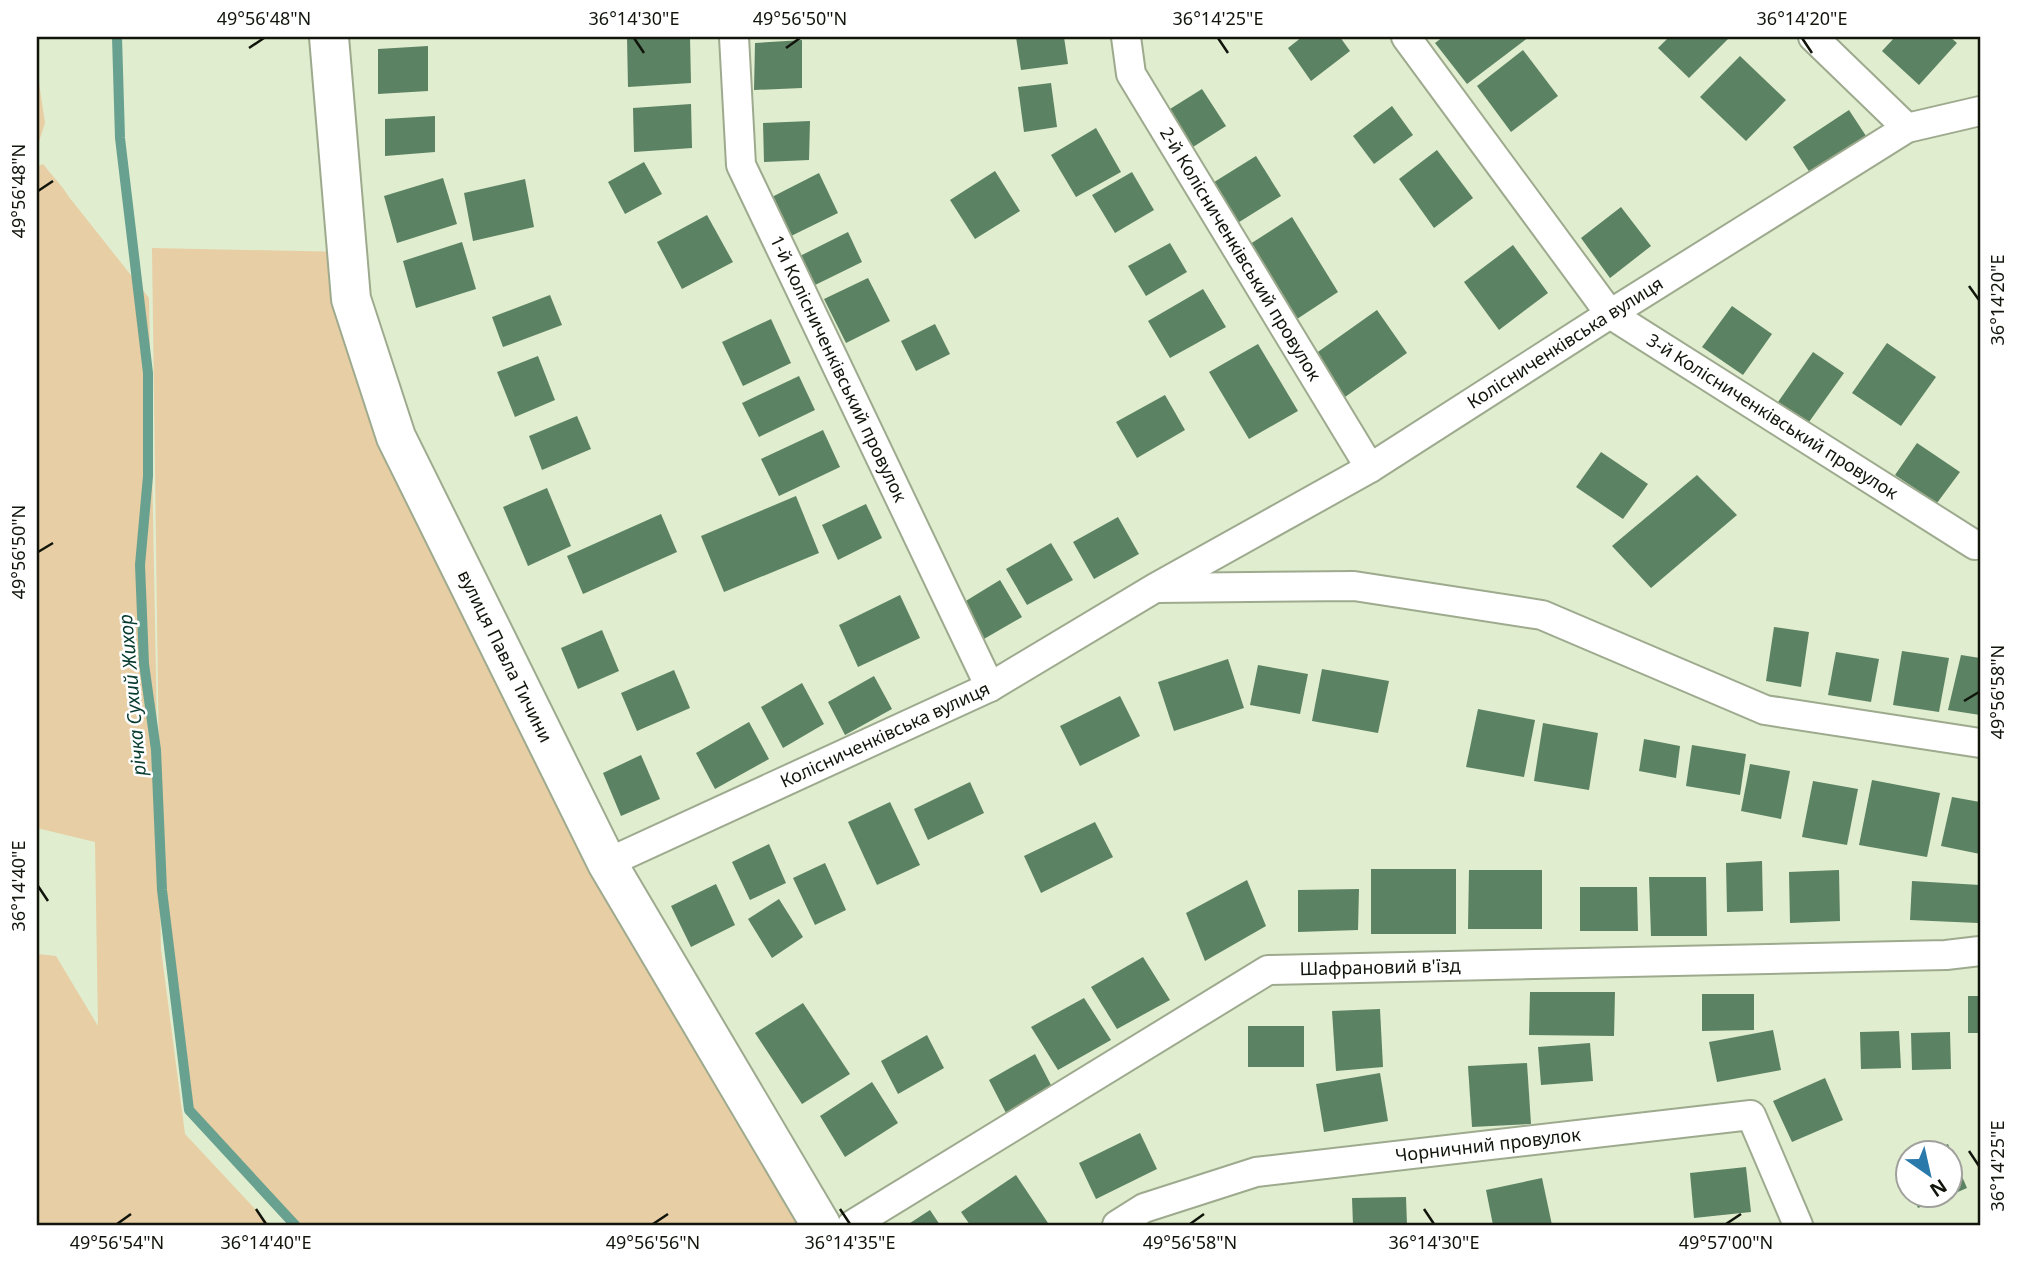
<svg xmlns="http://www.w3.org/2000/svg" width="2017" height="1262" font-family="'Noto Sans',sans-serif">
<style>
.green{fill:#e7cea4}
.lines{fill:none;stroke-linecap:round;stroke-linejoin:round}
.stream{stroke:#68a18f;stroke-width:10}
.building{fill:#5b8262}
.street-casing{stroke:#9eaa8e;stroke-width:32}
.secondary-casing{stroke:#9eaa8e;stroke-width:42}
.street{stroke:#fff;stroke-width:28}
.secondary{stroke:#fff;stroke-width:38}
.ticks{fill:none;stroke:#11150b;stroke-width:2.5}
.labels{text-anchor:middle;stroke-width:5;stroke-linejoin:round;paint-order:stroke}
.street-label{font-size:18px;fill:#11150b;stroke:#fff}
.water-label{font-size:19px;font-style:italic;fill:#053a2e;stroke:#fff}
.neatline{fill:none;stroke:#11150b;stroke-width:2.5}
.ticks-label{font-size:18px;text-anchor:middle;fill:#11150b}
</style>
<rect width="100%" height="100%" fill="#e0edcf"/>
<g class="green">
<polygon points="37,82 39,83 45,123 37,148"/>
<path d="M43,164C52,176 62,185 69,197L149,298L161,949L185,1134L270,1225H37V954L56,956L98,1026L95,842L37,828V167Z"/>
<polygon points="152,248 347,252 396,437 822,1225 295,1225 189,1110 160,836"/>
</g>
<g class="lines">
<polyline class="stream" points="117,37 120,138 148,373 148,476 140,565 144,664 156,750 162,890 189,1110 295,1225"/>
</g>
<g class="building">
<polygon points="627,37 690,37 691,83 628,87"/>
<polygon points="1016,37 1064,37 1068,64 1021,70"/>
<polygon points="1302,37 1340,37 1350,51 1311,81 1288,48"/>
<polygon points="1443,37 1529,37 1467,84 1435,43"/>
<polygon points="1669,37 1725,37 1728,39 1689,78 1658,48"/>
<polygon points="1895,37 1950,37 1957,43 1919,85 1882,51"/>
<polygon points="802,40 802,88 754,90 755,43"/>
<polygon points="428,46 428,91 378,94 378,49"/>
<polygon points="1523,50 1558,96 1511,132 1477,86"/>
<polygon points="1740,56 1786,100 1746,141 1700,97"/>
<polygon points="1051,83 1057,127 1024,132 1018,87"/>
<polygon points="1202,89 1226,126 1193,147 1170,109"/>
<polygon points="691,104 692,148 634,152 633,108"/>
<polygon points="1392,106 1413,135 1374,164 1353,136"/>
<polygon points="1849,110 1868,139 1812,176 1793,147"/>
<polygon points="435,116 435,152 385,156 385,119"/>
<polygon points="810,121 809,160 764,162 763,123"/>
<polygon points="1096,128 1121,172 1076,197 1051,155"/>
<polygon points="1437,150 1473,198 1434,228 1399,179"/>
<polygon points="1256,156 1281,196 1236,224 1211,184"/>
<polygon points="644,162 662,194 625,214 608,182"/>
<polygon points="995,171 1020,211 975,239 950,200"/>
<polygon points="1132,172 1154,210 1115,233 1092,195"/>
<polygon points="819,173 838,213 787,238 768,199"/>
<polygon points="443,178 457,224 397,243 384,196"/>
<polygon points="525,179 534,227 473,241 464,193"/>
<polygon points="1621,207 1651,246 1610,278 1581,238"/>
<polygon points="707,215 733,262 682,289 657,242"/>
<polygon points="1292,217 1338,292 1294,321 1247,246"/>
<polygon points="848,232 862,262 809,288 794,259"/>
<polygon points="462,242 476,289 416,308 403,261"/>
<polygon points="1170,243 1187,272 1146,296 1128,266"/>
<polygon points="1513,245 1548,293 1499,330 1464,282"/>
<polygon points="868,278 890,321 846,343 824,299"/>
<polygon points="1203,289 1226,327 1170,358 1148,321"/>
<polygon points="550,295 562,325 503,347 492,317"/>
<polygon points="1732,306 1772,334 1743,375 1702,347"/>
<polygon points="1377,310 1407,353 1345,397 1315,354"/>
<polygon points="771,319 791,363 743,386 722,342"/>
<polygon points="935,324 950,354 916,371 901,341"/>
<polygon points="1887,343 1936,377 1901,426 1852,393"/>
<polygon points="1258,344 1298,411 1249,439 1209,372"/>
<polygon points="1813,352 1844,373 1809,422 1778,402"/>
<polygon points="538,356 555,400 515,417 497,372"/>
<polygon points="799,376 815,410 759,437 742,403"/>
<polygon points="1165,395 1185,430 1137,458 1116,422"/>
<polygon points="577,416 591,449 542,470 529,436"/>
<polygon points="823,430 840,467 779,496 761,459"/>
<polygon points="1917,443 1960,472 1937,503 1895,475"/>
<polygon points="1601,452 1648,484 1623,519 1576,487"/>
<polygon points="1697,475 1737,515 1651,588 1612,546"/>
<polygon points="547,488 571,546 528,566 503,507"/>
<polygon points="796,496 819,553 724,592 701,536"/>
<polygon points="866,504 882,538 838,560 822,525"/>
<polygon points="661,514 677,552 583,594 567,556"/>
<polygon points="1118,517 1139,554 1094,579 1073,542"/>
<polygon points="1051,543 1073,580 1027,605 1006,569"/>
<polygon points="1000,580 1022,617 977,643 956,607"/>
<polygon points="900,595 920,638 858,667 839,625"/>
<polygon points="1774,627 1809,632 1801,687 1766,681"/>
<polygon points="602,630 619,671 578,689 561,648"/>
<polygon points="1902,651 1949,658 1939,712 1893,705"/>
<polygon points="1836,652 1879,659 1871,702 1828,695"/>
<polygon points="1961,655 1980,658 1980,715 1948,710"/>
<polygon points="1228,659 1244,708 1174,731 1158,682"/>
<polygon points="1258,665 1308,674 1300,714 1250,705"/>
<polygon points="1322,669 1389,681 1378,733 1312,721"/>
<polygon points="674,670 690,708 637,731 621,693"/>
<polygon points="874,676 892,709 845,735 828,702"/>
<polygon points="802,683 824,724 783,748 761,707"/>
<polygon points="1120,696 1140,736 1080,766 1060,726"/>
<polygon points="1478,709 1535,720 1524,777 1466,767"/>
<polygon points="749,722 769,759 715,789 696,753"/>
<polygon points="1543,723 1598,733 1589,790 1534,781"/>
<polygon points="1644,739 1680,746 1676,778 1639,771"/>
<polygon points="1692,745 1746,754 1740,795 1686,786"/>
<polygon points="641,755 660,799 621,816 603,773"/>
<polygon points="1750,764 1790,771 1781,819 1741,811"/>
<polygon points="1872,780 1940,793 1927,857 1859,845"/>
<polygon points="1813,781 1858,789 1847,845 1802,837"/>
<polygon points="970,782 984,813 928,840 914,809"/>
<polygon points="1952,797 1980,802 1980,854 1941,846"/>
<polygon points="890,802 920,865 877,885 848,822"/>
<polygon points="1095,822 1113,857 1041,893 1024,856"/>
<polygon points="769,844 786,883 750,900 732,862"/>
<polygon points="1762,861 1763,911 1727,912 1726,863"/>
<polygon points="825,863 846,910 815,925 793,878"/>
<rect x="1371" y="869" width="85" height="65"/>
<polygon points="1469,870 1542,870 1542,929 1468,929"/>
<polygon points="1839,870 1840,921 1790,923 1789,872"/>
<polygon points="1649,877 1706,877 1707,936 1651,936"/>
<polygon points="1247,880 1266,926 1205,961 1186,913"/>
<polygon points="1912,881 1980,885 1978,923 1910,920"/>
<polygon points="716,884 735,925 691,947 671,906"/>
<polygon points="1580,887 1637,887 1638,931 1580,931"/>
<polygon points="1359,889 1358,930 1298,932 1298,890"/>
<polygon points="779,899 803,937 772,958 748,919"/>
<polygon points="1143,957 1170,1000 1117,1029 1091,987"/>
<polygon points="1530,992 1615,992 1614,1036 1529,1035"/>
<polygon points="1702,994 1754,994 1754,1030 1702,1031"/>
<rect x="1968" y="996" width="12" height="37"/>
<polygon points="1084,998 1111,1040 1058,1070 1031,1027"/>
<polygon points="803,1003 850,1074 802,1104 755,1033"/>
<polygon points="1380,1009 1383,1067 1336,1071 1332,1011"/>
<rect x="1248" y="1026" width="56" height="41"/>
<polygon points="1773,1030 1781,1070 1717,1082 1709,1042"/>
<polygon points="1899,1031 1901,1068 1861,1069 1860,1032"/>
<polygon points="1950,1032 1951,1069 1912,1070 1911,1033"/>
<polygon points="927,1035 944,1068 898,1094 881,1061"/>
<polygon points="1590,1043 1593,1081 1541,1085 1538,1047"/>
<polygon points="1035,1054 1052,1087 1006,1113 989,1080"/>
<polygon points="1527,1063 1531,1124 1472,1127 1468,1066"/>
<polygon points="1380,1073 1388,1121 1324,1132 1316,1084"/>
<polygon points="1825,1078 1843,1120 1792,1142 1773,1101"/>
<polygon points="872,1082 898,1123 845,1157 820,1116"/>
<polygon points="1140,1133 1157,1169 1096,1199 1079,1163"/>
<polygon points="1948,1144 1967,1188 1951,1195 1951,1154 1926,1153"/>
<polygon points="1909,1161 1909,1185 1908,1185 1900,1165"/>
<polygon points="1746,1167 1751,1212 1694,1218 1690,1173"/>
<polygon points="1016,1175 1048,1223 1045,1225 970,1225 961,1212"/>
<polygon points="1542,1178 1552,1225 1493,1225 1486,1190"/>
<polygon points="1913,1196 1949,1196 1918,1208"/>
<polygon points="1406,1197 1407,1225 1353,1225 1352,1198"/>
<polygon points="930,1210 940,1225 907,1225"/>
</g>
<g class="lines">
<g class="street-casing">
<g id="street">
<path id="s1" d="M734,37L741,165L990,687"/>
<path id="s2" d="M1126,37L1131,74L1370,468"/>
<path id="s3" d="M1406,37L1610,314L1975,545"/>
<polyline points="1813,37 1907,128"/>
<polyline points="1157,588 1354,586 1542,615 1765,710 1980,743"/>
<path id="s4" d="M607,863L990,687L1155,588L1370,468L1610,314L1907,128L1980,111"/>
<path id="s5" d="M852,1225L1268,970L1946,955L1980,951"/>
<path id="s6" d="M1117,1225L1144,1208L1256,1172L1751,1115L1798,1225"/>
</g>
</g>
<g class="secondary-casing">
<g id="secondary">
<path id="s7" d="M329,37L351,299L396,437L607,863L821,1225"/>
</g>
</g>
<use href="#street" class="street"/>
<use href="#secondary" class="secondary"/>
</g>
<path class="ticks" d="M634,38L644,53M1218,38L1228,53M1802,38L1812,53M249,48L264,38M786,48L800,38M38,191L53,181M1969,286L1979,300M38,552L53,543M1964,701L1979,692M38,886L48,901M1969,1151L1979,1166M256,1209L266,1224M840,1209L850,1224M1424,1209L1434,1224M117,1224L131,1214M653,1224L668,1214M1190,1224L1204,1214M1726,1224L1741,1214"/>
<g class="labels">
<g class="street-label">
<text dy="6" stroke="none"><textPath href="#s2" startOffset="248">2-й Колісниченківський провулок</textPath></text>
<text dy="6" stroke="none"><textPath href="#s4" startOffset="1092">Колісниченківська вулиця</textPath></text>
<text dy="6" stroke="none"><textPath href="#s1" startOffset="354">1-й Колісниченківський провулок</textPath></text>
<text dy="6" stroke="none"><textPath href="#s3" startOffset="536">3-й Колісниченківський провулок</textPath></text>
<text dy="6" stroke="none"><textPath href="#s7" startOffset="653">вулиця Павла Тичини</textPath></text>
<text dy="6" stroke="none"><textPath href="#s4" startOffset="306">Колісниченківська вулиця</textPath></text>
<text dy="6" stroke="none"><textPath href="#s5" startOffset="600">Шафрановий в'їзд</textPath></text>
<text dy="6" stroke="none"><textPath href="#s6" startOffset="383">Чорничний провулок</textPath></text>
</g>
<g class="water-label">
<text transform="translate(132 695) rotate(-95)" y="7">річка Сухий Жихор</text>
</g>
</g>
<rect width="2017" height="1262" fill="none" stroke="#ffffff" stroke-width="77"/>
<g transform="translate(1929 1174) rotate(146)"><circle r="33" fill="#ffffff" stroke="#a0a19d" stroke-width="2"/>
<path d="M0-5L12 26L0 18L-12 26Z" fill="#2979ab"/>
<text y="-10" font-size="19" font-weight="bold" text-anchor="middle" fill="#11150b">N</text>
</g>
<rect x="38" y="38" width="1941" height="1186" class="neatline"/>
<g class="ticks-label">
<text x="264" y="25">49°56'48"N</text>
<text x="634" y="25">36°14'30"E</text>
<text x="800" y="25">49°56'50"N</text>
<text x="1218" y="25">36°14'25"E</text>
<text x="1802" y="25">36°14'20"E</text>
<text transform="translate(19 191) rotate(-90)" y="6">49°56'48"N</text>
<text transform="translate(1998 300) rotate(-90)" y="6">36°14'20"E</text>
<text transform="translate(19 552) rotate(-90)" y="6">49°56'50"N</text>
<text transform="translate(1998 692) rotate(-90)" y="6">49°56'58"N</text>
<text transform="translate(19 886) rotate(-90)" y="6">36°14'40"E</text>
<text transform="translate(1998 1166) rotate(-90)" y="6">36°14'25"E</text>
<text x="117" y="1249">49°56'54"N</text>
<text x="266" y="1249">36°14'40"E</text>
<text x="653" y="1249">49°56'56"N</text>
<text x="850" y="1249">36°14'35"E</text>
<text x="1190" y="1249">49°56'58"N</text>
<text x="1434" y="1249">36°14'30"E</text>
<text x="1726" y="1249">49°57'00"N</text>
</g>
</svg>
